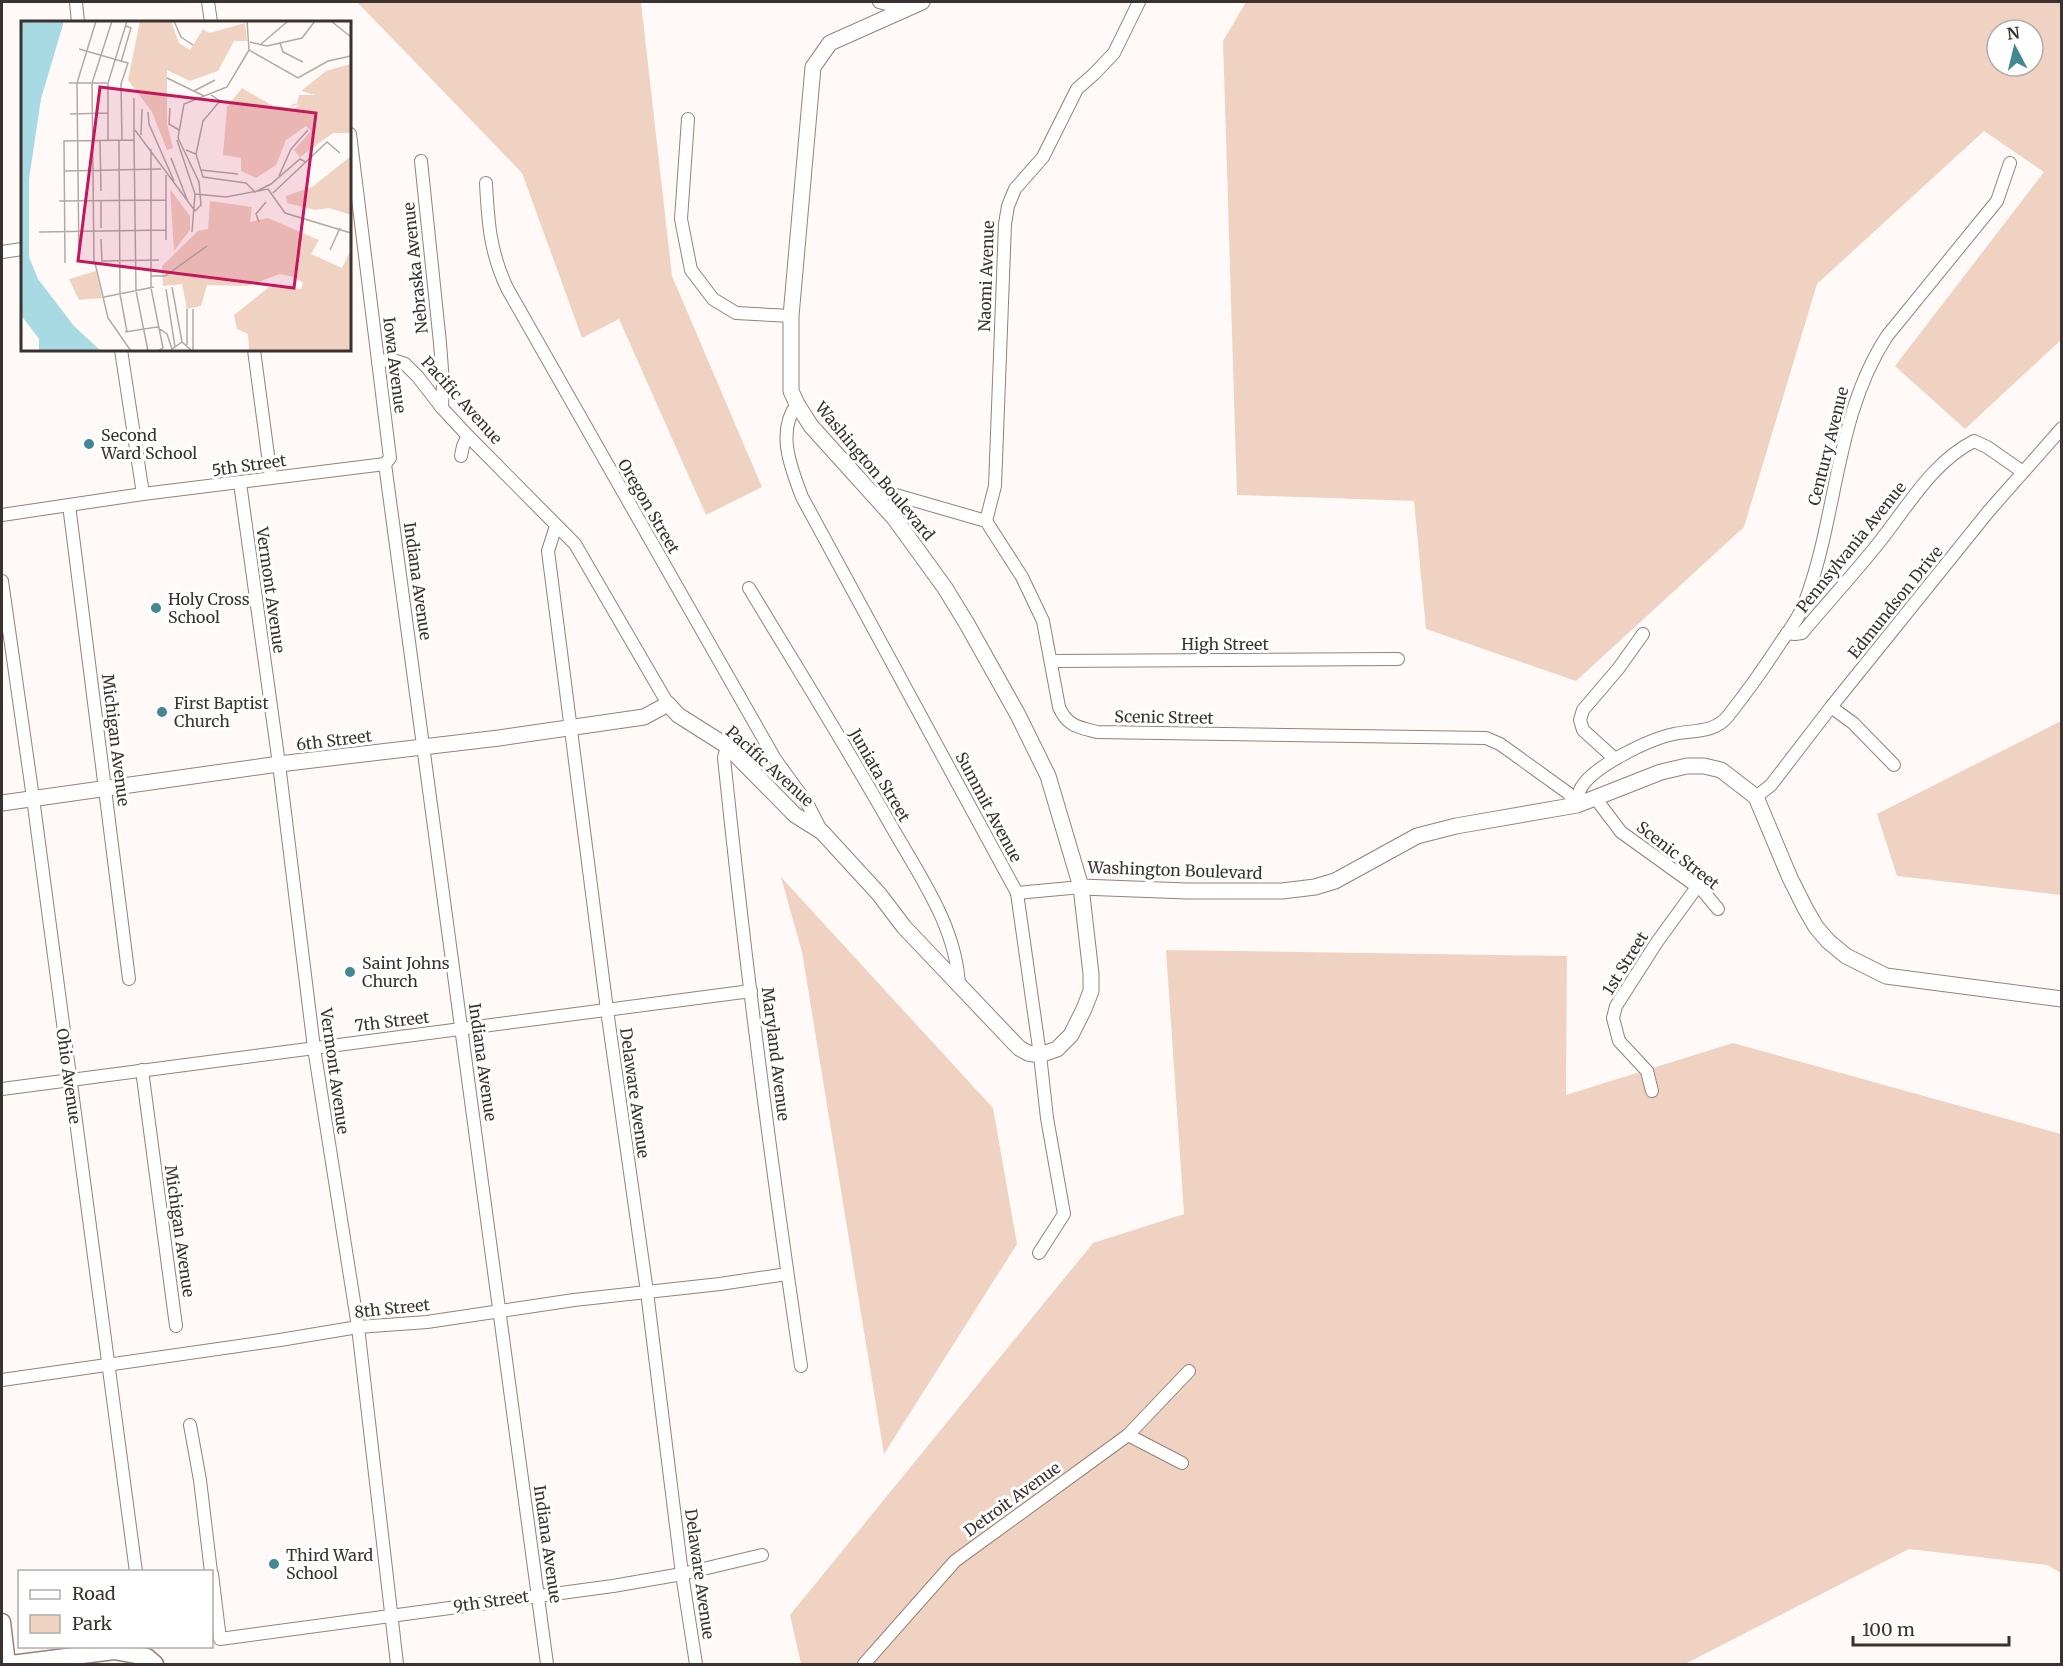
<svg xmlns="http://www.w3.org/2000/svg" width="2063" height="1666" font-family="Merriweather,serif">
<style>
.green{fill:#f0d2c3;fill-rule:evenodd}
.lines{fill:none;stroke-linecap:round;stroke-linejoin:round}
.minor-casing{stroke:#958278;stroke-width:14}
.tertiary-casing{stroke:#958278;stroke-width:17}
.secondary-casing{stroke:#958278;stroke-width:19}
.minor{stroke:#fff;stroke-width:12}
.tertiary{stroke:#fff;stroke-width:15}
.secondary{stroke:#fff;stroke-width:16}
.poi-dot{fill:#428793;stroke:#fff;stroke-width:2}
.labels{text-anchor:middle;stroke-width:6;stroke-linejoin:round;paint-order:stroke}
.street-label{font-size:16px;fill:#3a322e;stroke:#fff}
.poi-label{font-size:16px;fill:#3a322e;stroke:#fff;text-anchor:start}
.inset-road{fill:none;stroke:#b0aaa7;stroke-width:1.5}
.view{fill:#c2185b;fill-opacity:0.15;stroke:#c2185b;stroke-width:3}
.inset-edge{fill:none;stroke:#3a322e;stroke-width:3}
</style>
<rect width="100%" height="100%" fill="#fffaf8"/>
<g class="green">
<polygon points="357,2 641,2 672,276 762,487 706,515 619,319 582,338 522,173"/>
<path d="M1246,2H2061V340L1965,429L1895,366L2044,172L1984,131L1817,284L1744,527L1576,681L1426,629L1414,501L1237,495L1223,41ZM1997,30H2033V66H1997Z"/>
<polygon points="2061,721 2061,895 1897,876 1877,814"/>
<polygon points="781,877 993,1108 1017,1244 884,1454 802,952"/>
<polygon points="1166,950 1567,956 1566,1095 1733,1043 2061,1134 2061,1573 2047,1565 1909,1549 1685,1664 801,1664 790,1615 1093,1243 1184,1214"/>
</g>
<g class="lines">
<g class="minor-casing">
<g id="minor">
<polyline points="76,2 78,22"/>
<polyline points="208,2 211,22"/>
<polyline points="879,2 905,9"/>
<polyline points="688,119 681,219 691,270 713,299 736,313 791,316"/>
<polyline points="421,161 440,343 443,383 442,408"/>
<path d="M486,183C488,222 490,252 507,288L775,759L807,803L822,832"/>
<polyline points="2,252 22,249"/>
<polyline points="121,350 143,494"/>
<polyline points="254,350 271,478"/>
<polyline points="378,361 393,360 405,364 418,377 442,408 468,436 575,544 668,704"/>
<path d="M797,404C776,432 791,468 802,497L1017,893L1040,1055L1047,1118L1064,1214L1039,1253"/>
<polyline points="461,456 463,446 468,436"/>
<polyline points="385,464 547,1664"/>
<polyline points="240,483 279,764 314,1048 358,1327 397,1664"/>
<path d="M873,494L889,493L986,521L1022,577L1043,621L1059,707C1067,726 1078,727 1097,732L1486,738L1500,744L1568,793L1577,805"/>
<polyline points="69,505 129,979"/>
<polyline points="2,515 143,494 385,464 390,458 350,134"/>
<polyline points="986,521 995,486 1005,224 1008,206 1015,189 1043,157 1077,89 1094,74 1114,53 1139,2"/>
<polyline points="556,526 548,551 607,1010 647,1292 682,1574 696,1664"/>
<polyline points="2,581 33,798 136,1572"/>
<path d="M749,588C796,666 844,743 889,822C918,874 957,926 959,987"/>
<path d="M1787,633L1795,634L1802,633C1827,603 1853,575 1877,545C1907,508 1931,463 1974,441L1987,447L2023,472"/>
<polyline points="1051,661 1398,659"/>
<polyline points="1831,707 1853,723 1894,765"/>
<path d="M727,746L724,758C745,961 771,1164 801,1366"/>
<polyline points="1615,759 1583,730 1580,720 1583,710 1618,669 1643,634"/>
<polyline points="1756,797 1771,785 1831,707 1988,512 2062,428"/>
<polyline points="1596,799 1621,832 1703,891 1718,909"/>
<path d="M1577,805C1578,800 1578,792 1581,788C1593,766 1650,739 1674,734C1693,730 1715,733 1728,716C1747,692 1764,668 1781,642C1790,629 1801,615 1806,599C1838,512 1835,416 1887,336L1997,201L2010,163"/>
<polyline points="1017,893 1081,887"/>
<polyline points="142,1070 176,1326"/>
<polyline points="2,1089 751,991"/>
<polyline points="1652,1091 1647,1071 1619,1041 1613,1018 1616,1006 1657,942 1697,887"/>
<polyline points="2,1380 280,1340 358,1327 427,1322 574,1300 720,1284 787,1274"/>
<polyline points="190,1425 200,1480 211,1572"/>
<polyline points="1128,1435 1182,1463"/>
<polyline points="212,1574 220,1639 613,1586 682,1574 762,1555"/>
<polyline points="864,1664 955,1561 1128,1435 1189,1371"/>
</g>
</g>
<g class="tertiary-casing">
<g id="tertiary">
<polyline points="2,803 279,764 499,738 644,717 668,704 678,715 727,746 795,815 822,832 879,894 904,927 1019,1048 1028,1053 1040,1055 1057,1049 1071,1035 1084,1009 1091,991 1091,974 1081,887 1048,776 1018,715 967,624 945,588 895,519 811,426 797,404 791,391 791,316 813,67 830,43 922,2"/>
<polyline points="1081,887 1187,891 1282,891 1315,887 1335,881 1417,836 1456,826 1577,805 1661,772 1687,766 1704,766 1721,770 1756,797 1790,878 1805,908 1816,927 1828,941 1846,956 1886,976 2062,999"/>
</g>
</g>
<g class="secondary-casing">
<g id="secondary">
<polyline points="2,1622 7,1664"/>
<polyline points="11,1664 114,1651 147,1657 155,1664"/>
</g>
</g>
<use href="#minor" class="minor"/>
<use href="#tertiary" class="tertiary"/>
<use href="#secondary" class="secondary"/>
</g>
<g class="poi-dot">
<circle cx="89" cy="444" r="6"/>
<circle cx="156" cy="608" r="6"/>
<circle cx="162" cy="712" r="6"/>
<circle cx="350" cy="972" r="6"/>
<circle cx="274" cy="1564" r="6"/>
</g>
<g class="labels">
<g class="street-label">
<text transform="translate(415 268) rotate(-96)" y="6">Nebraska Avenue</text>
<text transform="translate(986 276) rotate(-88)" y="6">Naomi Avenue</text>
<text transform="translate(395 365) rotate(83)" y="6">Iowa Avenue</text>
<text transform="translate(462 400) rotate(48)" y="6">Pacific Avenue</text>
<text transform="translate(1828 446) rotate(-76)" y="6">Century Avenue</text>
<text transform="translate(249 465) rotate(-8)" y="6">5th Street</text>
<text transform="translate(875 471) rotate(50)" y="6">Washington Boulevard</text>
<text transform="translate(649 506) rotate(60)" y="6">Oregon Street</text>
<text transform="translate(1851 547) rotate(-51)" y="6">Pennsylvania Avenue</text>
<text transform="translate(418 581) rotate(82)" y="6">Indiana Avenue</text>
<text transform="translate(271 590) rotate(82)" y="6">Vermont Avenue</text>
<text transform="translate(1895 602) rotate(-51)" y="6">Edmundson Drive</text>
<text x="1225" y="650">High Street</text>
<text transform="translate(1164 717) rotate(1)" y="6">Scenic Street</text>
<text transform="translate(116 740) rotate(83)" y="6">Michigan Avenue</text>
<text transform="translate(334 740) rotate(-7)" y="6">6th Street</text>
<text transform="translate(770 766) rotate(42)" y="6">Pacific Avenue</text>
<text transform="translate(880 775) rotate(60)" y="6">Juniata Street</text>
<text transform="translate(989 807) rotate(62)" y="6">Summit Avenue</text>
<text transform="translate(1678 855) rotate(38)" y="6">Scenic Street</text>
<text transform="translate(1175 870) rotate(2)" y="6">Washington Boulevard</text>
<text transform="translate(1625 963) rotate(-58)" y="6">1st Street</text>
<text transform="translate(392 1021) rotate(-7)" y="6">7th Street</text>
<text transform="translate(776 1054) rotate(83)" y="6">Maryland Avenue</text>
<text transform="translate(483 1062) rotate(82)" y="6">Indiana Avenue</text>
<text transform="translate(335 1071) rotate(82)" y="6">Vermont Avenue</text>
<text transform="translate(69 1076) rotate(82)" y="6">Ohio Avenue</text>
<text transform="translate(635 1093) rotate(82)" y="6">Delaware Avenue</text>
<text transform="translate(180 1231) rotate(82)" y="6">Michigan Avenue</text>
<text transform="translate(392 1308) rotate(-6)" y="6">8th Street</text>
<text transform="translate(1012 1499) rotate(-36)" y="6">Detroit Avenue</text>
<text transform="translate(548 1544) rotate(82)" y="6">Indiana Avenue</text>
<text transform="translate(700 1574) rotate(82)" y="6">Delaware Avenue</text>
<text transform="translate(491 1601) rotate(-8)" y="6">9th Street</text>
</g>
<g class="poi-label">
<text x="101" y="441">Second<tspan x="101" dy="18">Ward School</tspan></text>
<text x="168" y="605">Holy Cross<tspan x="168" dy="18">School</tspan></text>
<text x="174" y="709">First Baptist<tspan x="174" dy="18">Church</tspan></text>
<text x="362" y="969">Saint Johns<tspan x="362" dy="18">Church</tspan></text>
<text x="286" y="1561">Third Ward<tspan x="286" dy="18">School</tspan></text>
</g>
</g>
<g transform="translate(21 21)">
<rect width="330" height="330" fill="#fffaf8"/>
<path d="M119,0H150L158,22L169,29L182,8L188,12L224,2L226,20H213L197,50L169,60L146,49V103L152,127L146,129L131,91L107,59ZM330,43V112H312L279,136L273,129L290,110L285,105L265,119L255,144L235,157L220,150V137L202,134L206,86L221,67L252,85L274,87L279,83L273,85H268L276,82L278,74H294L280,70L305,50ZM330,135V194L308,187L294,189L266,182L265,175L291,166ZM149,168L169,195V209L153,230ZM189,180L231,186L229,201L247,197L298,219L290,233L321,247L330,228V330H228L227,313L216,308L213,294L248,266L280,268L282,262L273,256L259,253L226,265L186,264L180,285L166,288L161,263L142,265L141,245L177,210L187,208ZM75,250L81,277L58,279L48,258Z" fill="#f0d2c3"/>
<path d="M0,0H43L20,78L8,158V236L17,258L53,305L80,330H18V318L0,294Z" fill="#a8dae4"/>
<path class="inset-road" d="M75,0L56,62L58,240L74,242L87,297L110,330M153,0L160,16L172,24M310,0L330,16M229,21L246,25L281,17L294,0M259,22L262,31L282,41M239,24L267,0M58,28L107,42L100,63L101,119M228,29L277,57L307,40L330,35M100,41L110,7L105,5M146,57L183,75M48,62H86M173,70L194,59M149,87L148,103L158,109M127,91L128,103L153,160M49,93L87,92M114,109L174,190M120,114L121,88M113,119L115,270L127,330M156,119L174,173L171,211M79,120L80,170M87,120V62L106,0M98,120L99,273L106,311M130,128V267L142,327L137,330M165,129L175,133L182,156L225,162L234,171L250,163L279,138L285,141M175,133L182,100L199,80L190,74M150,137L167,181M180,149L217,153M43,150L140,148M145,154V219M258,155L270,128L287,109M252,172L306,121L319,132M174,173L205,176L247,168L264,192L330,212M38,180L145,179M80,180V207M174,190L180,184L178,161L157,117L163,83L206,66L228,29L226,0M238,201L235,193L245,181M18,211L145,209M80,218L81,240L138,239M309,229L319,207M73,241L71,62L91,0M44,242L43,120L113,119V77M130,255H144L186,225M151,266L161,321M145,268L154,326M83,276L133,266M104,311L136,306L146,313L151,328L161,321L171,330M166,324V288M172,330V288"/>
<path class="view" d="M79,66L295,92L273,267L57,240Z"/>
<rect width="330" height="330" class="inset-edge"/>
</g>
<rect width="2063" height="1666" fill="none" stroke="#3a322e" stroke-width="6"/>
<rect x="18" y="1570" width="195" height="78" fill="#ffffff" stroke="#b0adab" stroke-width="1.5"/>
<rect x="30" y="1590" width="30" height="9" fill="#ffffff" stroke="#b0adab" stroke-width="1.5"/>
<text x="72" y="1600" font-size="18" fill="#3a322e">Road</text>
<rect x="30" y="1615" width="30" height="18" fill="#f0d2c3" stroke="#b0adab" stroke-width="1.5"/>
<text x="72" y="1630" font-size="18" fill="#3a322e">Park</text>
<g transform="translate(2015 48) rotate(353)"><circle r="28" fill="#ffffff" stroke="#b0adab" stroke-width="1.5"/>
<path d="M0-4.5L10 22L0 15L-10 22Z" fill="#428793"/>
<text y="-9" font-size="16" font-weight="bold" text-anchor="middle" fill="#3a322e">N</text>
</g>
<path d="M1853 1636v9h156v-9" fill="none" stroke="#3a322e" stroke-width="3"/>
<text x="1862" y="1636" font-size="18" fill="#3a322e" stroke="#ffffff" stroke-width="4.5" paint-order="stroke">100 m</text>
</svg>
